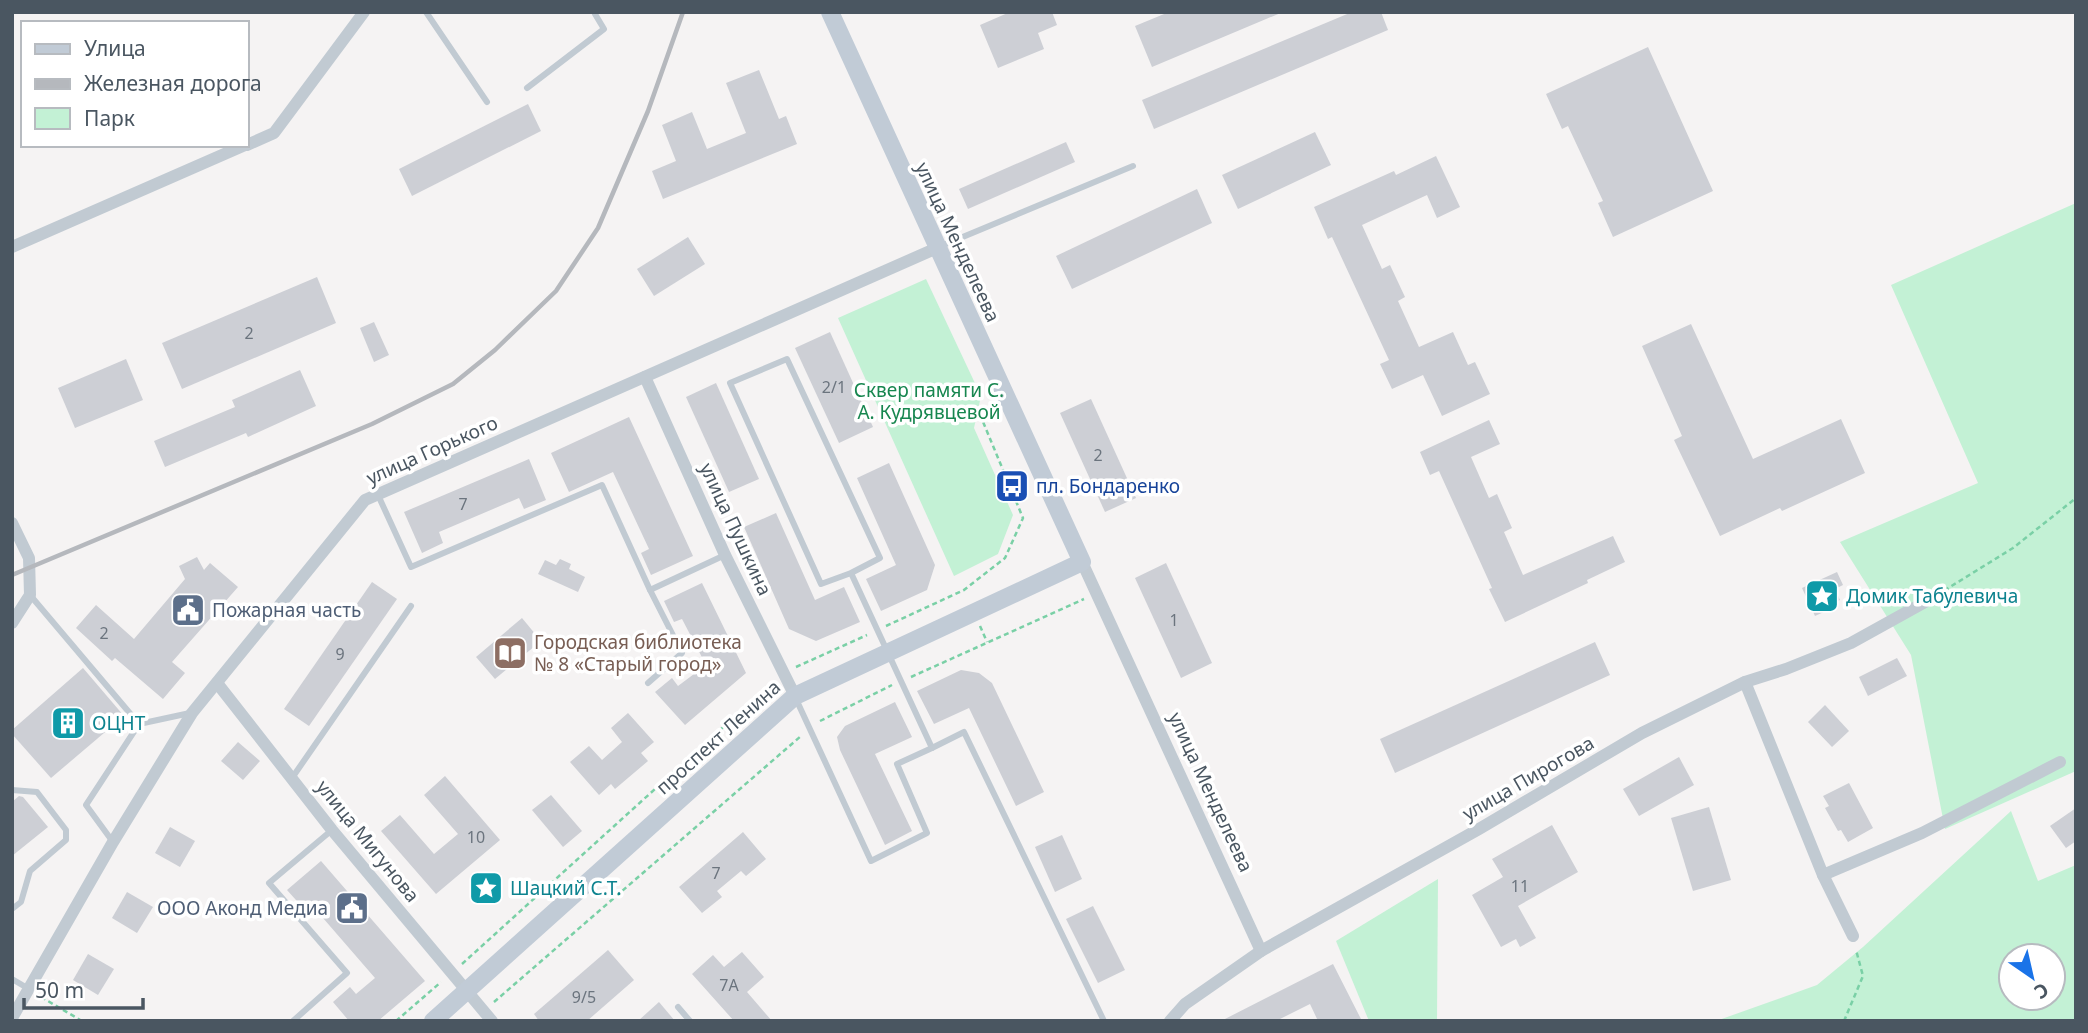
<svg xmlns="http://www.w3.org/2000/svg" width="2088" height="1033" font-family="'Noto Sans',sans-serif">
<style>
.green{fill:#c3f1d5;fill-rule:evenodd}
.building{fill:#cdcfd5}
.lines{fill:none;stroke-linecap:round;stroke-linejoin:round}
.path{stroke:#7ad0a6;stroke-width:2.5;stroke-dasharray:5 3.5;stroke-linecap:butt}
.service{stroke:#c1cad2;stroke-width:6}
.minor{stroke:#c1cad2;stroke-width:12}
.secondary{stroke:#c1cbd6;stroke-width:18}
.rail{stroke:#b5b8bd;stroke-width:4.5}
.labels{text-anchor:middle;stroke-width:7;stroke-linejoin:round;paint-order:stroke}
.number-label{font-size:16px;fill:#6b747e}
.street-label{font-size:19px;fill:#4a5661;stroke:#fff}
.park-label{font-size:19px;fill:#17864f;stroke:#fff}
.transit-label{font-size:19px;fill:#164399;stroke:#fff;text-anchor:start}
.culture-label{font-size:19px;fill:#0d838f;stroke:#fff;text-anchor:start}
.service-label{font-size:19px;fill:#4e5e75;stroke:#fff;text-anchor:start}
.education-label{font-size:19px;fill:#785e54;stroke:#fff;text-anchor:start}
</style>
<rect width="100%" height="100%" fill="#f5f3f3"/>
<g class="green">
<polygon points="2076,203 2076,771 1945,829 1911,655 1840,542 1978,483 1891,285"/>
<polygon points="926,279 981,396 974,428 1013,515 998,554 954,576 838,318"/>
<path d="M2011,811L2038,881L2076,865V1021H1716L1817,985L1863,947ZM2011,956H2053V998H2011Z"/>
<polygon points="1438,879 1437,1021 1369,1021 1336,941"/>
</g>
<g class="building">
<polygon points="1010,12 1052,12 1057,25 1038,33 1044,49 998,68 980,25"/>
<polygon points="1169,12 1283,12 1152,67 1135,26"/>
<polygon points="1352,12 1381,12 1388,30 1154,129 1142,100"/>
<polygon points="1648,47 1713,191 1613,237 1598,203 1603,201 1568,126 1562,129 1546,94"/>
<polygon points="759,70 779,119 786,116 797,144 663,199 652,171 676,161 662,125 692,112 707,149 746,133 726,83"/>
<polygon points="528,104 541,131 412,196 399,169"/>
<polygon points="1315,132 1331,165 1238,209 1222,175"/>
<polygon points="1066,142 1075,162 968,209 959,189"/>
<polygon points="1436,156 1460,207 1437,218 1427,195 1362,225 1382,269 1390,265 1405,297 1398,301 1419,347 1453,332 1468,365 1475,362 1490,394 1442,416 1423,375 1392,389 1380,364 1389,360 1332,237 1328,239 1314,207 1394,171 1396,175"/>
<polygon points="1197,189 1212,223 1072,289 1056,256"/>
<polygon points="688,237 705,264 654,296 637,269"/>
<polygon points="317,277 336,323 182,389 162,343"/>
<polygon points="374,322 389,355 374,362 360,328"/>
<polygon points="1691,324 1753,459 1841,419 1865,473 1782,511 1780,508 1720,536 1674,440 1682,436 1642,346"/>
<polygon points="830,332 873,427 839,443 795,348"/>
<polygon points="126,359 143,400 75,428 58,388"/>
<polygon points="300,370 316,406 248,437 246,433 165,467 154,441 235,407 232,400"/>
<polygon points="716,383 759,479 729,492 686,397"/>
<polygon points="1091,399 1136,498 1105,512 1060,413"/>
<polygon points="629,417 693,556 651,575 641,553 649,549 613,472 569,492 551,453"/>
<polygon points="1489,420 1500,444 1471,457 1489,498 1497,494 1512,528 1504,532 1523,575 1613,536 1625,562 1587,580 1588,583 1505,622 1489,589 1492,588 1439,471 1430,475 1420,452"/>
<polygon points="529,459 546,500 524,509 519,498 439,532 443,543 422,553 404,512"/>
<polygon points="889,463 935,565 927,590 881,611 866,579 896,565 857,478"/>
<polygon points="776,513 815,600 844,587 860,622 816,641 789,629 744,527"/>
<polygon points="197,557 204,570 210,563 238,587 172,662 185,673 163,699 115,658 112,661 76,628 96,605 134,639 185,579 179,566"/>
<polygon points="560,559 571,564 569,569 585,577 578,592 538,574 545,560 556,565"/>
<polygon points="1166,563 1212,663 1181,678 1135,578"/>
<polygon points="1837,572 1843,585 1835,589 1840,600 1824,607 1826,611 1815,616 1802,588"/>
<polygon points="372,582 397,599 309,726 284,709"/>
<polygon points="702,583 746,673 685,725 655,692 672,678 678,686 706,665 682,619 674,622 664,601"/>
<polygon points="522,618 541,641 495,679 476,657"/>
<polygon points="1595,642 1610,675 1395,773 1380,739"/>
<polygon points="1897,658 1907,676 1868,696 1859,677"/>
<polygon points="83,668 124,716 51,778 12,734 12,730"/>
<polygon points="961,670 979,673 992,683 1044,792 1016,806 969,708 934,724 917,691"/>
<polygon points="895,702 912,737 875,754 912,831 885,845 840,750 837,737 845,726"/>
<polygon points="1825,705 1849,731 1832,747 1808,722"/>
<polygon points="628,713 654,742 641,753 648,761 615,789 611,784 599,795 570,762 589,746 602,760 622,742 611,728"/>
<polygon points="238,742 260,761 243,780 221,761"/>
<polygon points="1679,757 1694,785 1639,816 1623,789"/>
<polygon points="445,776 500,840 436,894 381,831 400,815 434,854 458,834 424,795"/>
<polygon points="1849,783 1873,828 1848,842 1841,830 1838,831 1825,808 1829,806 1823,796"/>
<polygon points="551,795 582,831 563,847 532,810"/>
<polygon points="19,796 23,797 48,827 12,856 12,802"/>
<polygon points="1709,807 1731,880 1693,891 1671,818"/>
<polygon points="2076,808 2076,841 2066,848 2050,826"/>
<polygon points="1552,825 1578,872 1518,906 1536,938 1520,947 1516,939 1501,947 1472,895 1503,877 1492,859"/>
<polygon points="170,827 195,841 180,867 155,853"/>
<polygon points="743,832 766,859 746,876 741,871 717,891 722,897 702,913 679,887"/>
<polygon points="1062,835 1082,879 1055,892 1035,847"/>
<polygon points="321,861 425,981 378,1021 349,1021 333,1002 350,987 356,994 375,978 310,903 304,909 287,890"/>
<polygon points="127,892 153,907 137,933 112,918"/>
<polygon points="1093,906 1125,970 1098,983 1066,919"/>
<polygon points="608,950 634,980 587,1021 539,1021 534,1014"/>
<polygon points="742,952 764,977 747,992 772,1021 734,1021 692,974 713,955 724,967"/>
<polygon points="88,954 114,969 98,995 73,980"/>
<polygon points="1333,964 1362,1021 1318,1021 1310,1004 1276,1021 1221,1021"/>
<polygon points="659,1002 675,1021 638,1021"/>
</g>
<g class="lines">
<g class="path">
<polyline points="1937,595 2013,548 2076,498"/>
<polyline points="886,626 964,590 1005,558 1023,518 981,417 995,410"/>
<polyline points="980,626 987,642"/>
<polyline points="796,667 867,635"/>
<polyline points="911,677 1084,599"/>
<polyline points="820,721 892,685"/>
<polyline points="462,964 773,682"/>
<polyline points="41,997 82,1021"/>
<polyline points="494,1002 801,736"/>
<polyline points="396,1021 441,982"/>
<polyline points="1844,1021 1863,976 1856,950"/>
</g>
<g class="service">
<polyline points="426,12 487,102"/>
<polyline points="527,88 604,29 595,14"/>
<polyline points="941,246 1133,166"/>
<polyline points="378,495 411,567 602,485 650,590"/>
<polyline points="851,573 821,584 730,383 787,359 880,558 851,573 932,748 964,732 1104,1021"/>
<polyline points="30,595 139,724"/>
<polyline points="648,683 682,653 650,590 725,555"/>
<polyline points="796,699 871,861 927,833 897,764 932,748"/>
<polyline points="292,778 411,606"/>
<polyline points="12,790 37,792 66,830 66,840 30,871 21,902 12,909"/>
<polyline points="113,842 86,805 139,724 190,713"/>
<polyline points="12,979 29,989"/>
<polyline points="678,1007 690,1021"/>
<polyline points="293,1021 347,973 269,883 332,830"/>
</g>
<g class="minor">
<polyline points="247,145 274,133 364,12"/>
<polyline points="12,247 245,145"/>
<polyline points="645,377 725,555 795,696"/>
<polyline points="12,523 29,558 30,595 12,623"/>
<polyline points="1082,562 1261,951"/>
<polyline points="1745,682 1823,875 1853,936"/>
<polyline points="217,683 332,830 492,1021"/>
<polyline points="1823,875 1922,833 2060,762"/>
<polyline points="12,1018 113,842 192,713 365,500 937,248"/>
<polyline points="1170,1021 1185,1004 1261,951 1479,829 1642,733 1745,682 1786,669 1851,643 1925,602"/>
</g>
<polyline class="secondary" points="433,1021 795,696 1082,562 830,12"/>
<polyline class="rail" points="12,575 372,424 453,384 495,350 556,291 598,228 648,111 683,12"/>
</g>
<defs>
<g id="bus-square" transform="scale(1.75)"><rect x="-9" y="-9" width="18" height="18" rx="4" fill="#1a4fb4" stroke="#fff"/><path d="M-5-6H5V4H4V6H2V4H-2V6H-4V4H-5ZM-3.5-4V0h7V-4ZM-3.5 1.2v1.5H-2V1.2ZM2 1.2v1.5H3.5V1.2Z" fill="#fff"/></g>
<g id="sight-square" transform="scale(1.75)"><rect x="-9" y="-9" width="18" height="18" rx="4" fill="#0f9aa8" stroke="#fff"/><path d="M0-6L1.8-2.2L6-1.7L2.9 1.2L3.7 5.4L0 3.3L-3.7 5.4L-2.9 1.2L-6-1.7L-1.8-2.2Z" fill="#fff"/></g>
<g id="civic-square" transform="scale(1.75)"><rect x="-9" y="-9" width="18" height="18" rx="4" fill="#5c6f8a" stroke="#fff"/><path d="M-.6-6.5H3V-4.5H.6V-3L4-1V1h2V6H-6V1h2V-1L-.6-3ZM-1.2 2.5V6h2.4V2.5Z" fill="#fff"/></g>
<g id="library-square" transform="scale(1.75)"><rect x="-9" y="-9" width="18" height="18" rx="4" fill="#8d6e63" stroke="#fff"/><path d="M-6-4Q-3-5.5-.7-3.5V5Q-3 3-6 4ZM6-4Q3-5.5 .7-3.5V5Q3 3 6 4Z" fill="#fff"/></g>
<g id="building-square" transform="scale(1.75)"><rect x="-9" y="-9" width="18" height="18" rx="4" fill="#0f9aa8" stroke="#fff"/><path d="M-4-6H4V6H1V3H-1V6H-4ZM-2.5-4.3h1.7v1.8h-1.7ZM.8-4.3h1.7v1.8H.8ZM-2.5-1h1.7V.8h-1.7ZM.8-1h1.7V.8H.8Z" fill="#fff"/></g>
</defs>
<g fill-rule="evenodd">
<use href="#bus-square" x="1012" y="486"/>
<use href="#sight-square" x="1822" y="596"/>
<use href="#civic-square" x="188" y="610"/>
<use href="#library-square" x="510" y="653"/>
<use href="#building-square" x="68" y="723"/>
<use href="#sight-square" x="486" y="888"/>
<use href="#civic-square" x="352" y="908"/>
</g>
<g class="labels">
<g class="number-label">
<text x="249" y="339">2</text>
<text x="834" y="393">2/1</text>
<text x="1098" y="461">2</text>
<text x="463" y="510">7</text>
<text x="1174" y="626">1</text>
<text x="104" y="639">2</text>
<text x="340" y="660">9</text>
<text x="476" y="843">10</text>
<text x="716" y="879">7</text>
<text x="1520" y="892">11</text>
<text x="729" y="991">7А</text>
<text x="584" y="1003">9/5</text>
</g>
<g class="street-label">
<text transform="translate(958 242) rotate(65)" y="7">улица Менделеева</text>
<text transform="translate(432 450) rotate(-24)" y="7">улица Горького</text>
<text transform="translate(736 529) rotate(65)" y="7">улица Пушкина</text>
<text transform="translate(718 737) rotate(-42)" y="7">проспект Ленина</text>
<text transform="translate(1528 778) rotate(-30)" y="7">улица Пирогова</text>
<text transform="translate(1211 792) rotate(65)" y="7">улица Менделеева</text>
<text transform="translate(368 841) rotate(51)" y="7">улица Мигунова</text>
</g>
<g class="park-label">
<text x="929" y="397">Сквер памяти С.<tspan x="929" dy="22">А. Кудрявцевой</tspan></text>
</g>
<g class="transit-label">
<text x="1036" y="493">пл. Бондаренко</text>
</g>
<g class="culture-label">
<text x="1846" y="603">Домик Табулевича</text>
<text x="92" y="730">ОЦНТ</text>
<text x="510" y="895">Шацкий С.Т.</text>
</g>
<g class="service-label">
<text x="212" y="617">Пожарная часть</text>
<text x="328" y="915" text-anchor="end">ООО Аконд Медиа</text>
</g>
<g class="education-label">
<text x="534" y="649">Городская библиотека<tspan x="534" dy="22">№ 8 «Старый город»</tspan></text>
</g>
</g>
<rect width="2088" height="1033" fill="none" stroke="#4a5661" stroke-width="28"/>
<rect x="21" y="21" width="228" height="126" fill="#ffffff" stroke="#b7bbc0" stroke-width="2"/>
<rect x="35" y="44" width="35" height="10" fill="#c1cbd6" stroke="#b7bbc0" stroke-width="2"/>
<text x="84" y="56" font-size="21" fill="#4a5661">Улица</text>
<rect x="35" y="79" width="35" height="10" fill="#b5b8bd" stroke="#b7bbc0" stroke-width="2"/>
<text x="84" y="91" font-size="21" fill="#4a5661">Железная дорога</text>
<rect x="35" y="108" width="35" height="21" fill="#c3f1d5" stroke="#b7bbc0" stroke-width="2"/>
<text x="84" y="126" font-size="21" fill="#4a5661">Парк</text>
<g transform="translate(2032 977) rotate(146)"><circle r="33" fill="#ffffff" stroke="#b7bbc0" stroke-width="2"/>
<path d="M0-5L12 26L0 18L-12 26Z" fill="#1a73e8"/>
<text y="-10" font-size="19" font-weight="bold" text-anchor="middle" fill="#4a5661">С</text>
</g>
<path d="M24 998v10h119v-10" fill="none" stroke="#4a5661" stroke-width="3.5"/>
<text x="35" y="998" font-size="21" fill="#4a5661" stroke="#ffffff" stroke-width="5" paint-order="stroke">50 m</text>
</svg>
